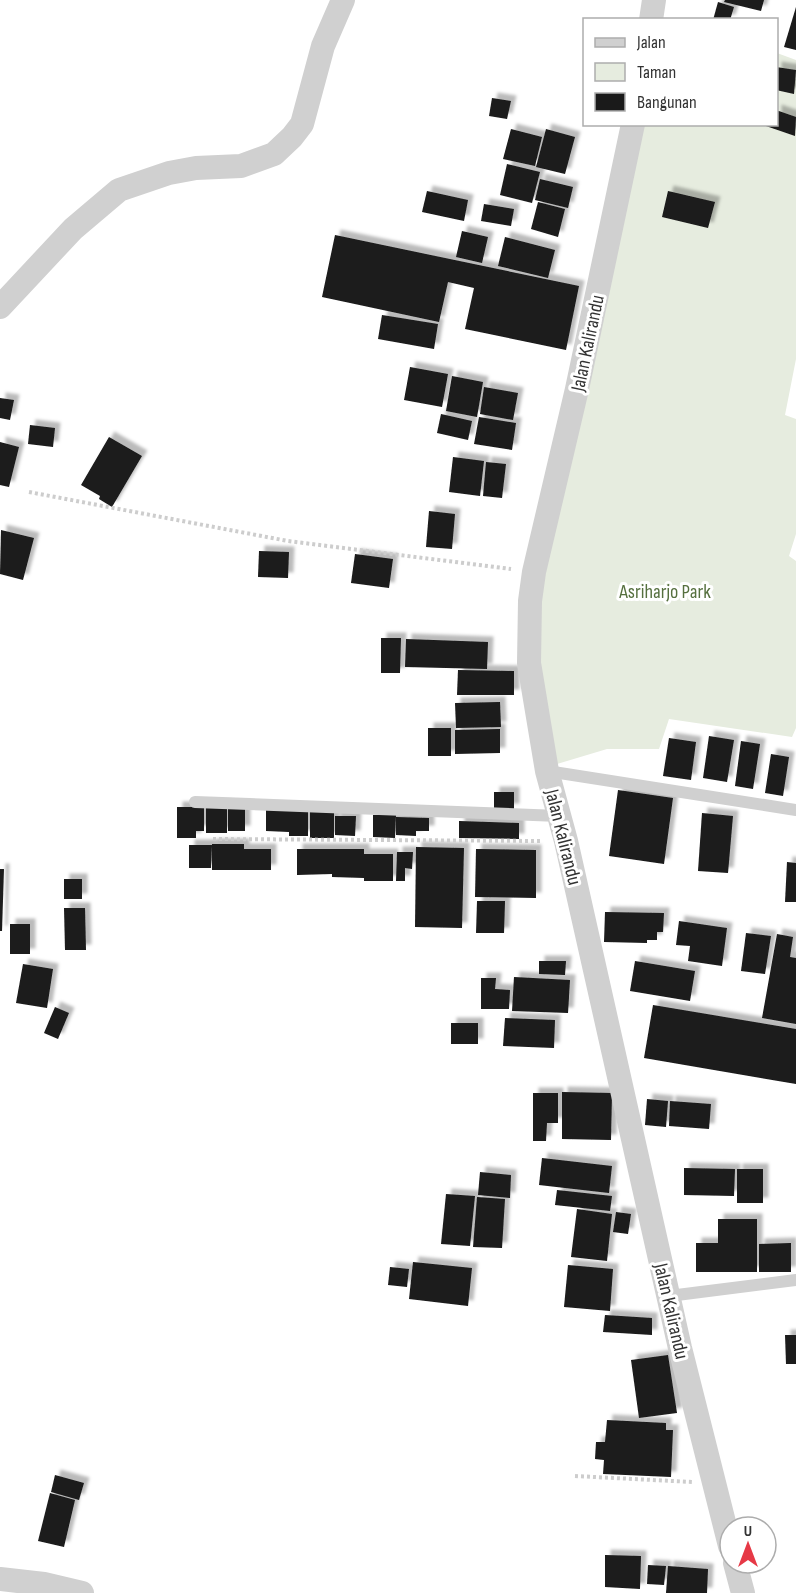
<svg xmlns="http://www.w3.org/2000/svg" width="796" height="1593" font-family="'Sofia Sans Condensed',sans-serif">
<style>
.green{fill:#e6ecdf}
.building{fill:#1a1a1a;filter:url(#shadow)}
.lines{fill:none;stroke-linecap:round;stroke-linejoin:round}
.path{stroke:#cdcdcd;stroke-width:4;stroke-dasharray:3 3;stroke-linecap:butt}
.service{stroke:#d0d0d0;stroke-width:12}
.minor{stroke:#d0d0d0;stroke-width:24}
.labels{text-anchor:middle;stroke-width:6;stroke-linejoin:round;paint-order:stroke}
.street-label{font-size:20px;fill:#333;stroke:#fff}
.park-label{font-size:20px;fill:#56703f;stroke:#fff}
</style>
<defs>
<filter id="shadow"><feDropShadow dx="5.5" dy="-5.5" stdDeviation="1.5" flood-color="#0004"/></filter>
</defs>
<rect width="100%" height="100%" fill="#fff"/>
<polygon class="green" points="777,53 796,60 796,359 785,415 796,419 796,534 789,556 796,561 796,728 792,737 669,719 659,749 607,749 557,764 537,678 536,572 634,125 776,124"/>
<g class="building">
<polygon points="725,0 764,0 761,11 724,2"/>
<polygon points="718,2 734,7 730,20 713,20"/>
<polygon points="796,7 796,50 784,47"/>
<polygon points="776,67 796,70 794,94 776,90"/>
<polygon points="492,98 511,101 507,119 489,116"/>
<polygon points="776,110 796,117 795,136 763,125 776,124"/>
<polygon points="511,129 542,137 535,166 503,159"/>
<polygon points="546,129 575,137 565,174 536,167"/>
<polygon points="507,164 540,172 532,203 500,195"/>
<polygon points="540,179 573,187 568,208 535,200"/>
<polygon points="427,191 468,200 464,221 422,212"/>
<polygon points="668,191 715,202 708,228 662,217"/>
<polygon points="538,202 565,209 558,237 531,229"/>
<polygon points="484,204 514,209 511,226 481,221"/>
<polygon points="462,231 488,237 482,263 456,257"/>
<polygon points="335,235 579,286 566,350 465,329 474,288 448,282 439,322 322,297"/>
<polygon points="505,237 555,250 548,278 498,266"/>
<polygon points="382,315 438,324 434,349 378,339"/>
<polygon points="410,367 448,374 442,407 404,400"/>
<polygon points="452,376 483,382 477,417 446,411"/>
<polygon points="484,387 518,393 513,420 480,414"/>
<polygon points="0,398 14,400 10,420 0,418"/>
<polygon points="441,414 472,421 468,440 437,433"/>
<polygon points="479,417 516,423 512,450 474,444"/>
<polygon points="30,425 55,428 53,447 28,444"/>
<polygon points="109,437 142,456 112,507 99,499 100,496 81,485"/>
<polygon points="0,442 19,447 9,487 0,485"/>
<polygon points="453,457 484,461 480,496 449,492"/>
<polygon points="486,462 506,464 502,498 483,496"/>
<polygon points="429,511 455,514 452,549 426,547"/>
<polygon points="1,530 34,538 23,580 0,574"/>
<polygon points="259,551 289,552 288,578 258,577"/>
<polygon points="355,554 393,559 389,588 351,583"/>
<polygon points="381,638 401,638 400,673 381,673"/>
<polygon points="406,639 488,642 487,669 405,667"/>
<polygon points="458,670 514,671 514,695 457,695"/>
<polygon points="500,702 501,727 456,728 455,703"/>
<rect x="428" y="728" width="23" height="28"/>
<polygon points="500,729 500,753 455,754 455,730"/>
<polygon points="709,736 734,740 727,782 703,778"/>
<polygon points="669,738 696,742 691,780 663,776"/>
<polygon points="741,741 760,744 753,789 735,786"/>
<polygon points="771,754 789,757 783,796 765,793"/>
<polygon points="618,790 673,798 664,864 609,856"/>
<rect x="494" y="792" width="20" height="17"/>
<rect x="206" y="805" width="21" height="28"/>
<rect x="228" y="806" width="17" height="25"/>
<polygon points="177,807 204,807 204,831 196,831 196,838 177,838"/>
<polygon points="266,808 308,811 308,836 289,836 289,832 266,831"/>
<rect x="310" y="811" width="24" height="27"/>
<polygon points="702,813 733,816 728,873 698,871"/>
<polygon points="373,815 396,815 395,838 373,837"/>
<polygon points="335,816 356,816 355,836 335,835"/>
<polygon points="396,817 429,818 429,831 416,831 416,836 396,835"/>
<polygon points="459,821 519,823 519,839 459,838"/>
<polygon points="212,844 244,844 244,849 271,849 271,870 212,870"/>
<polygon points="189,845 212,845 211,868 189,868"/>
<polygon points="416,847 464,848 462,928 415,927"/>
<polygon points="297,849 364,849 364,854 393,854 393,881 364,881 364,878 332,877 332,874 297,875"/>
<polygon points="476,849 536,850 536,898 475,897"/>
<polygon points="397,852 413,852 412,869 405,868 405,881 396,881"/>
<polygon points="787,862 796,863 796,902 785,902"/>
<polygon points="0,869 4,869 2,931 0,931"/>
<rect x="64" y="879" width="18" height="20"/>
<polygon points="477,901 505,901 504,933 476,933"/>
<polygon points="64,908 85,908 86,950 65,950"/>
<polygon points="605,912 664,913 663,932 657,932 657,940 647,940 647,943 604,942"/>
<polygon points="679,921 727,928 722,966 688,961 690,946 676,945"/>
<rect x="10" y="924" width="20" height="30"/>
<polygon points="746,933 771,936 765,974 741,971"/>
<polygon points="777,934 793,937 790,957 796,958 796,1024 762,1018"/>
<polygon points="539,961 566,961 565,975 539,974"/>
<polygon points="635,961 695,971 690,1001 630,991"/>
<polygon points="23,964 53,969 47,1008 16,1003"/>
<polygon points="514,977 570,980 568,1013 512,1011"/>
<polygon points="481,978 496,978 495,989 510,990 509,1009 481,1009"/>
<polygon points="653,1005 796,1029 796,1084 644,1058"/>
<polygon points="55,1007 69,1013 58,1039 44,1033"/>
<polygon points="505,1018 555,1020 554,1048 503,1046"/>
<rect x="451" y="1023" width="27" height="21"/>
<polygon points="562,1092 612,1093 611,1140 562,1139"/>
<polygon points="533,1093 558,1093 558,1123 547,1123 546,1141 533,1141"/>
<polygon points="647,1099 668,1101 666,1127 645,1125"/>
<polygon points="670,1101 711,1104 709,1129 669,1126"/>
<polygon points="542,1158 612,1166 609,1193 539,1185"/>
<polygon points="684,1168 735,1169 734,1196 684,1195"/>
<rect x="737" y="1169" width="26" height="34"/>
<polygon points="480,1172 511,1175 510,1198 478,1195"/>
<polygon points="557,1190 612,1196 610,1211 555,1205"/>
<polygon points="446,1194 475,1196 470,1246 441,1244"/>
<polygon points="477,1197 505,1199 502,1248 473,1247"/>
<polygon points="577,1209 612,1214 607,1261 571,1257"/>
<polygon points="616,1212 631,1214 628,1234 613,1232"/>
<polygon points="718,1219 757,1219 757,1272 696,1272 696,1243 718,1243"/>
<polygon points="791,1243 791,1272 759,1272 759,1244"/>
<polygon points="413,1262 472,1268 468,1306 409,1299"/>
<polygon points="568,1265 613,1269 610,1311 564,1307"/>
<polygon points="390,1267 409,1269 407,1287 388,1285"/>
<polygon points="605,1315 652,1318 652,1335 603,1332"/>
<polygon points="785,1335 796,1335 796,1364 786,1364"/>
<polygon points="668,1355 677,1413 639,1418 631,1360"/>
<polygon points="607,1420 666,1423 666,1430 673,1430 671,1477 603,1474 604,1460 595,1459 596,1442 605,1442"/>
<polygon points="55,1475 84,1483 79,1500 51,1492"/>
<polygon points="50,1493 75,1500 64,1547 38,1541"/>
<polygon points="605,1555 641,1556 640,1589 605,1587"/>
<polygon points="648,1565 666,1566 664,1585 647,1584"/>
<polygon points="668,1566 708,1569 707,1593 666,1593"/>
</g>
<g class="lines">
<g class="path">
<polyline points="29,492 288,541 511,569"/>
<polyline points="213,839 542,841"/>
<polyline points="575,1476 692,1482"/>
</g>
<g class="service">
<polyline points="547,771 796,810"/>
<polyline points="195,802 559,816"/>
<polyline points="669,1296 796,1280"/>
</g>
<g class="minor">
<polyline points="651,20 654,0"/>
<polyline points="633,124 577,389 534,572 530,601 529,663 547,771 566,841 680,1348 730,1546"/>
<polyline points="0,307 73,229 119,190 169,173 196,168 241,166 274,154 292,137 302,124 323,46 343,0"/>
<polyline points="735,1563 743,1593"/>
<polyline points="0,1579 44,1584 82,1593"/>
</g>
</g>
<g class="labels">
<g class="street-label">
<text transform="translate(587 343) rotate(-78)" y="7">Jalan Kalirandu</text>
<text transform="translate(564 837) rotate(76)" y="7">Jalan Kalirandu</text>
<text transform="translate(672 1311) rotate(77)" y="7">Jalan Kalirandu</text>
</g>
<g class="park-label">
<text x="665" y="598">Asriharjo Park</text>
</g>
</g>
<rect x="583" y="18" width="195" height="108" fill="#ffffff" stroke="#adadad" stroke-width="1.5"/>
<rect x="595" y="38" width="30" height="9" fill="#d0d0d0" stroke="#adadad" stroke-width="1.5"/>
<text x="637" y="48" font-size="18" fill="#333333">Jalan</text>
<rect x="595" y="63" width="30" height="18" fill="#e6ecdf" stroke="#adadad" stroke-width="1.5"/>
<text x="637" y="78" font-size="18" fill="#333333">Taman</text>
<rect x="595" y="93" width="30" height="18" fill="#1a1a1a" stroke="#adadad" stroke-width="1.5"/>
<text x="637" y="108" font-size="18" fill="#333333">Bangunan</text>
<g transform="translate(748 1545)"><circle r="28" fill="#ffffff" stroke="#adadad" stroke-width="1.5"/>
<path d="M0-4.5L10 22L0 15L-10 22Z" fill="#e63946"/>
<text y="-9" font-size="16" font-weight="bold" text-anchor="middle" fill="#333333">U</text>
</g>
</svg>
